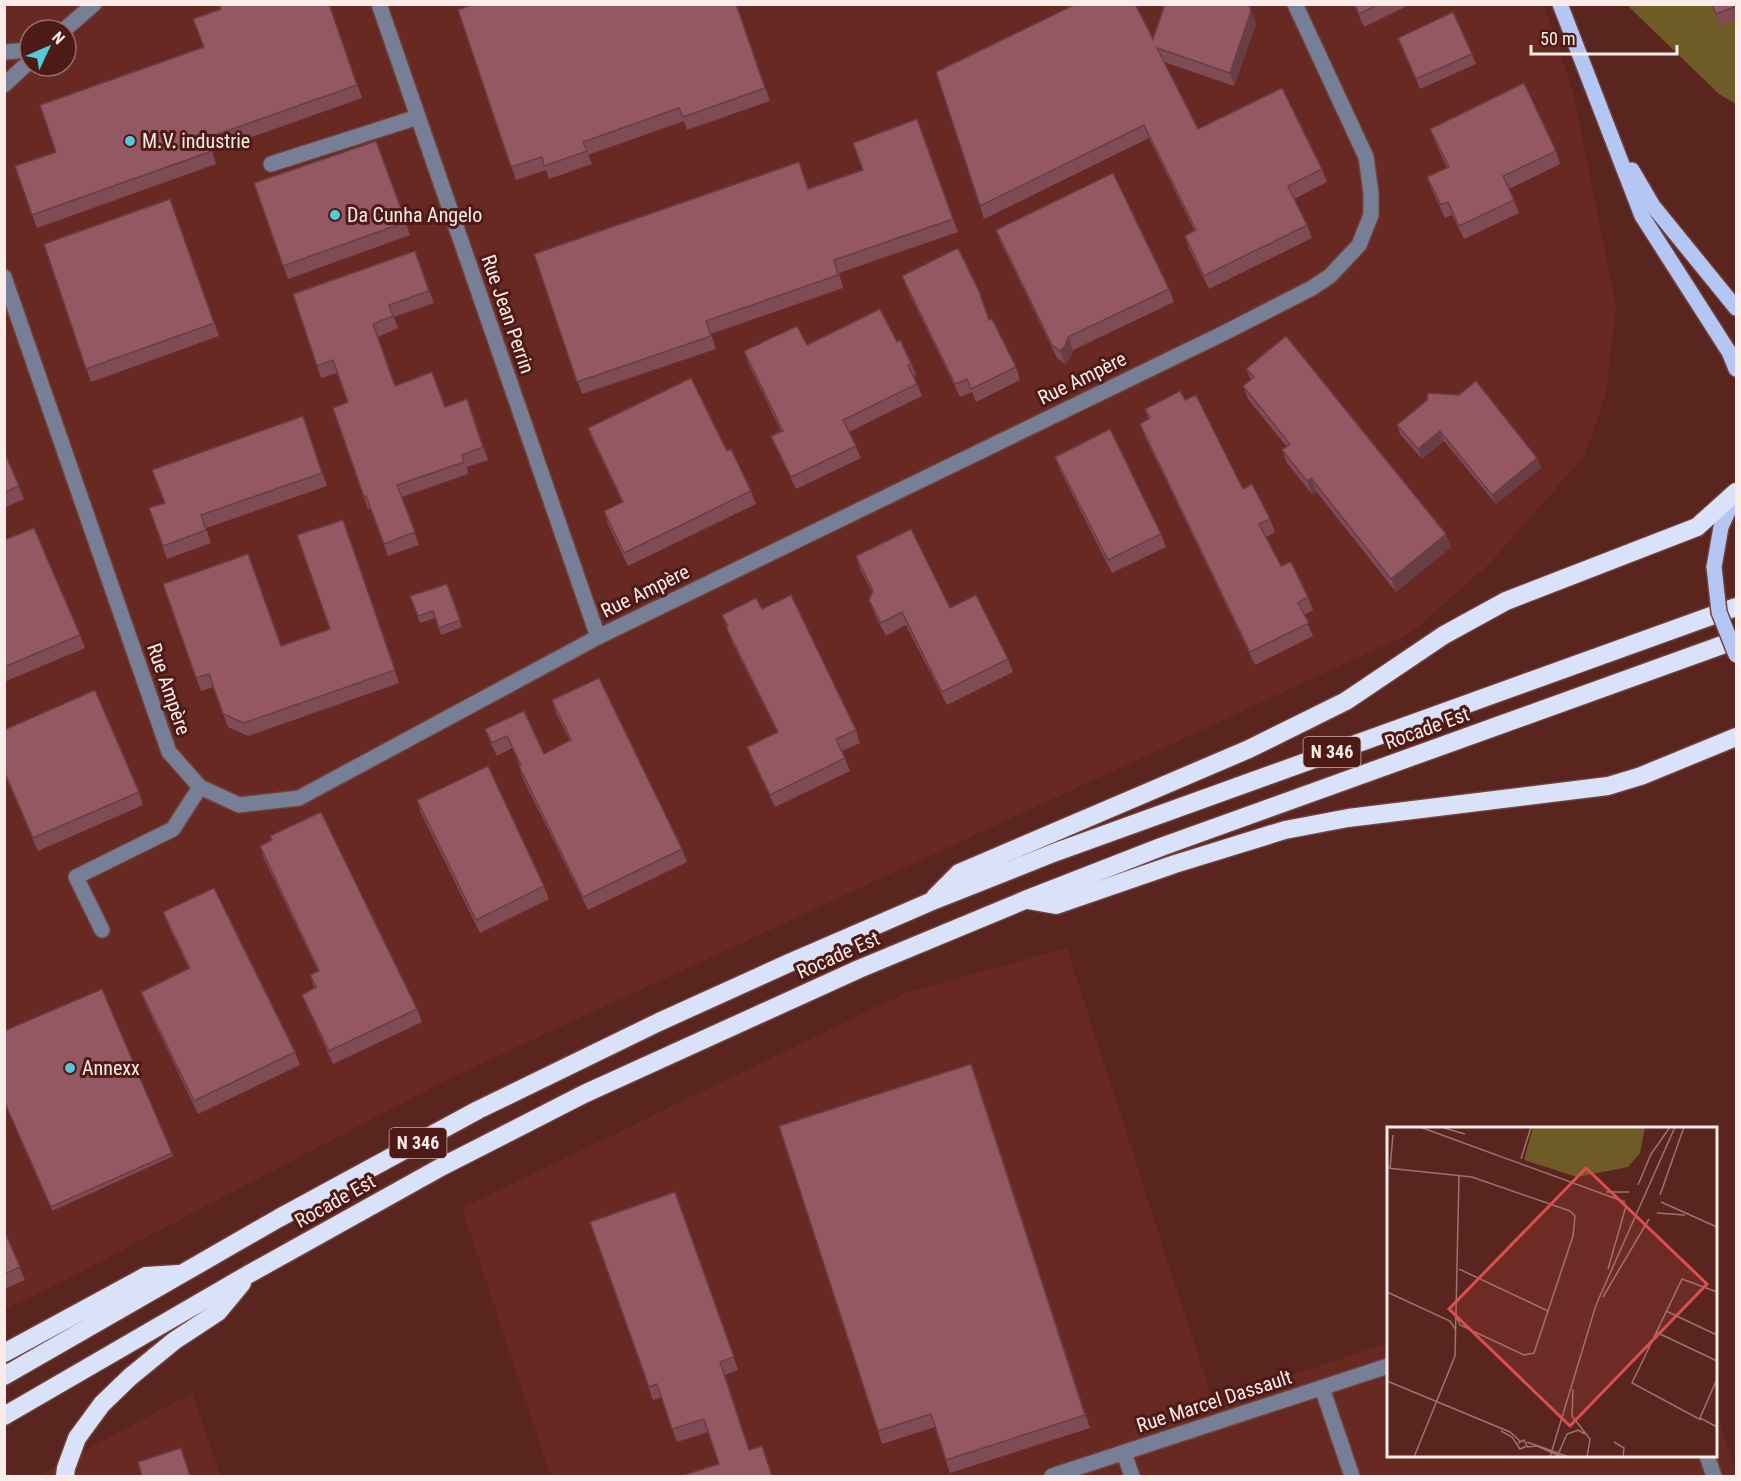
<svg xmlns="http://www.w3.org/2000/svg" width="1741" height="1481" font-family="'Roboto Condensed',sans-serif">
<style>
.built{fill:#672922;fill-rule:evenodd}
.green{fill:#6f5b26}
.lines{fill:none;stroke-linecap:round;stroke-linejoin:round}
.minor-casing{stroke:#71413b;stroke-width:18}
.major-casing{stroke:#71413b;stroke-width:18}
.highway-casing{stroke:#71413b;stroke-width:21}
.minor{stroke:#767f96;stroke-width:15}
.major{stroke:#b4c6f4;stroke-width:15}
.highway{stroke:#d9e2f9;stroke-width:18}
.major-bridge-casing{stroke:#71413b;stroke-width:18;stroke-linecap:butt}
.major-bridge{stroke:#b4c6f4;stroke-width:15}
.wall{fill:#7f4c55}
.shaded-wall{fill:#683e45}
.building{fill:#945863;stroke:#683e45;stroke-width:1.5}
.poi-dot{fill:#53cadc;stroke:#4e1a15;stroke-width:2}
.labels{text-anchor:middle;stroke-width:6;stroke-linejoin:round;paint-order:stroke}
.shield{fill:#4e1a15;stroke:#c7adaa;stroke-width:1.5}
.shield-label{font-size:18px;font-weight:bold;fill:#fbecea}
.poi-label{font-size:20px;fill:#fbecea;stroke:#4e1a15;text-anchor:start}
.street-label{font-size:20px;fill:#fbecea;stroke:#4e1a15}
.inset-road{fill:none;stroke:#9a7570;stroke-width:1.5}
.view{fill:#dd4f4f;fill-opacity:0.15;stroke:#dd4f4f;stroke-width:3}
.inset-edge{fill:none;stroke:#fbecea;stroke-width:3}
</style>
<rect width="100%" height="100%" fill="#5a251e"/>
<g class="built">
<path d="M4,5H1544L1574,94L1616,305L1606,394L1585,455L1490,563L1411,633L448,1079L52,1287L5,1309ZM30,30H66V66H30Z"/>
<polygon points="1067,948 1213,1402 1388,1343 1388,1456 1716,1456 1716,1408 1736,1472 1736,1476 551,1476 462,1208 905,993"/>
<polygon points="192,1393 221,1476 37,1476"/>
</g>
<polygon class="green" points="1627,5 1736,5 1736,104 1719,94"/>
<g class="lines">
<g class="minor-casing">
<g id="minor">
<polyline points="379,4 598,637"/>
<polyline points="64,30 94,4"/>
<polyline points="4,52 30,50"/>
<polyline points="4,85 30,61"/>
<polyline points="271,164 418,117"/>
<polyline points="4,277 169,752 200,787 239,805 299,798 598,637 1224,333 1312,288 1330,276 1359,245 1371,215 1371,193 1366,157 1295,4"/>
<polyline points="102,930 76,877 173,829 200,787"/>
<polyline points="1322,1388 1352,1476"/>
<polyline points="1124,1453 1132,1476"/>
<polyline points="1707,1456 1714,1476"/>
<polyline points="1052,1476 1388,1366"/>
</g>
</g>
<g class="major-casing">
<g id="major">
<polyline points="1560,4 1642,216 1729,352 1736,369"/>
<polyline points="1632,170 1653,206 1736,308"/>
<polyline points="1714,567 1721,527 1736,494"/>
</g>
</g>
<g class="highway-casing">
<g id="highway">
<polyline points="935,897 959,873 1249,749 1346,701 1444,635 1506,601 1697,527 1736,492"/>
<polyline points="1027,900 1056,905 1175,864 1285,830 1348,818 1608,786 1641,776 1736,737"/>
<polyline points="4,1353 146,1276 178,1274"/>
<polyline points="4,1376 279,1218 478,1110 659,1022 789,963 930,902 1056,852 1736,607"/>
<polyline points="4,1416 249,1274 443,1166 584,1094 859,969 1025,900 1161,847 1736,640"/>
<polyline points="65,1476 66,1468 77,1438 102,1404 130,1377 174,1341 218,1312 242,1283"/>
</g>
</g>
<use href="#minor" class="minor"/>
<use href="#major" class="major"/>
<use href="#highway" class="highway"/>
<g class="major-bridge-casing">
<polyline id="major-bridge" points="1714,567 1719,612 1736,655"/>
</g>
<use href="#major-bridge" class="major-bridge"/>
</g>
<g class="wall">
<polygon points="329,4 362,98 212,151 216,164 37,228 15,166 56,152"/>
<polygon points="736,4 770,101 687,130 684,121 588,155 592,164 549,179 546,170 516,180 458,10"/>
<polygon points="1354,4 1411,4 1364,27"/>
<polygon points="1711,4 1737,4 1737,19 1721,26"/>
<polygon points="1256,24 1234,86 1164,62 1198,129 1322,169 1327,182 1294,199 1307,225 1312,238 1209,289 1189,249 1185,236 1194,230 1149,138 984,219 980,206 1153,39"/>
<polygon points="1398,38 1472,54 1476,64 1420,89"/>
<polygon points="917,119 958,232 839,273 843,288 711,334 716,349 582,394 534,254 809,189 863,170"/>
<polygon points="1430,129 1556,151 1560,164 1509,189 1519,213 1464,239 1452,215 1445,218 1432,190 1427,177 1447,168 1435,142"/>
<polygon points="376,141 410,235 288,279 254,183"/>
<polygon points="170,199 219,336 91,382 44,244"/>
<polygon points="996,230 1169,289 1174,302 1073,350 1069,359 1065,364 1057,358 1001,243"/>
<polygon points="415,251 434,303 394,317 398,328 378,337 395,386 445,407 467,399 488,460 467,467 468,474 402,497 419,545 388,556 371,508 368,509 333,408 348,402 337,373 321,378 317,366"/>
<polygon points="902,276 989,320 1016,367 1020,380 976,402 972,392 960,397 907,289"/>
<polygon points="807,345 911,363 916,375 914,376 922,396 849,432 861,458 796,489 776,448 771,436 781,431 748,363 744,351"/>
<polygon points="1246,369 1451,547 1396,592 1316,491 1312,494 1287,463 1282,450 1287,447 1248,399 1243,386 1251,380"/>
<polygon points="1185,400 1243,489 1270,519 1275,532 1266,537 1281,566 1308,597 1313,610 1304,615 1313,636 1255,665 1145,437 1140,424 1148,419 1145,409"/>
<polygon points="1427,400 1537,458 1541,468 1496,504 1444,441 1422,459 1400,434 1397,425"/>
<polygon points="303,416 327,486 206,528 211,543 167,559 149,508 165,503"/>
<polygon points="588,428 727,451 751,491 756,504 628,566 608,524 604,511 622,502 593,441"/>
<polygon points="4,451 24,499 4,508"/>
<polygon points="1055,457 1161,534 1166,547 1112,573 1060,470"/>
<polygon points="343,520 399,683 248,736 228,727 213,687 201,691 196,678 330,629"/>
<polygon points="4,540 80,635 85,648 4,682"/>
<polygon points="856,556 950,608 1008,659 1013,672 947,705 906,625 886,636 874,613 869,600 872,592 860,569"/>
<polygon points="447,584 462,627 441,635 435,618 420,623 410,596"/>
<polygon points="762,609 856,730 860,743 842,751 850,771 775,807 752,760 747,747 777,732 731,640 722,615"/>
<polygon points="552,700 682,849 687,862 588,910 523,779 519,766 520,766 512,748 497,756 490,742 485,729 524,711 544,754 570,741 556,713"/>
<polygon points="4,730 139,792 143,805 38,851 4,773"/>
<polygon points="417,800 544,886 549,899 480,933 421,813"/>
<polygon points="270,836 417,1009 422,1022 333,1064 307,1007 302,995 314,988 310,975 318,971 264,859 260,846 272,840"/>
<polygon points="163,912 295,1052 300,1065 198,1114 146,1005 141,992 189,969 168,925"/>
<polygon points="102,989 173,1156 52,1211 4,1102"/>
<polygon points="976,1077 1090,1428 950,1473 935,1427 882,1444 878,1431"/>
<polygon points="675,1192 738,1370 725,1375 719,1464 708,1432 677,1442 661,1397 653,1400 590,1222"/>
<polygon points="4,1230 25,1280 4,1289"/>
</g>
<g class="shaded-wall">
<polygon points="1251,11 1256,24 1234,86 1230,73"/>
<polygon points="1068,337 1073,350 1069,359 1065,364 1060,351"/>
<polygon points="1440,431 1444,441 1422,459 1418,449"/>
<polygon points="1537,458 1541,468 1496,504 1492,495"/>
<polygon points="1311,478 1316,491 1312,494 1307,481"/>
<polygon points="1446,534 1451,547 1396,592 1391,579"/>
<polygon points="971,1064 976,1077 1090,1428 1085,1415"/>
</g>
<g class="building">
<polygon points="219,4 329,4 357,85 207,138 212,151 32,215 15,166 56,152 40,105 204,47 193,19 221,9"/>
<polygon points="474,4 736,4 765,88 683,117 679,108 583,142 587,151 544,166 542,157 511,167 458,10"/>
<polygon points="1076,4 1135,4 1153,39 1165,4 1249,4 1251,11 1230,73 1157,48 1198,129 1282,88 1322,169 1288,186 1307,225 1204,276 1185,236 1196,230 1144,125 980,206 936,72"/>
<polygon points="1355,4 1379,4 1359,14"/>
<polygon points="1712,4 1737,4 1737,6 1716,14"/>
<polygon points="1453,12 1472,54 1416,79 1398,38"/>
<polygon points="1524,83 1556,151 1503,176 1514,200 1459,226 1448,202 1441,205 1427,177 1449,167 1430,129"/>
<polygon points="917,119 953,219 834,260 838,275 706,321 711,336 577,382 534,254 799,162 808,189 863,170 853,143"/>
<polygon points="376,141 406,222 283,266 254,183"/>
<polygon points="1113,173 1169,289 1068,337 1065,346 1060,351 1052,345 996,230"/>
<polygon points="170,199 214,323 86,369 44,244"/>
<polygon points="958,248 979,291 989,320 992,319 1016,367 971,389 967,379 955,384 902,276"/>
<polygon points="415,251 429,291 389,305 393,316 373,324 395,386 432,372 445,407 467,399 483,447 462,455 464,462 397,485 415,532 384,544 366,496 364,497 333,408 348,402 333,360 317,366 293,294"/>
<polygon points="880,309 897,342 900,340 911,363 908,365 917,384 843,420 856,446 791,477 771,436 783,431 744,351 797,326 807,345"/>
<polygon points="1286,336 1446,534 1391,579 1311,478 1307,481 1282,450 1290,444 1243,386 1254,377 1246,369"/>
<polygon points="691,378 727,451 731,449 751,491 624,553 604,511 623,502 588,428"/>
<polygon points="1476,381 1537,458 1492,495 1440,431 1418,449 1397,425 1427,400 1428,393 1459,395"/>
<polygon points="1180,391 1185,400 1196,395 1243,489 1252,484 1270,519 1259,524 1281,566 1291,562 1308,597 1298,603 1309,623 1250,652 1140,424 1150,418 1145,409"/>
<polygon points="303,416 322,473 201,515 206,530 163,546 149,508 165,503 152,470"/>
<polygon points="1110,429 1161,534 1108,560 1055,457"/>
<polygon points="4,451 19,486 4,493"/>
<polygon points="343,520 395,670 244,723 223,714 209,674 196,678 163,584 248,554 281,646 330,629 297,535"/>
<polygon points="34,528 80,635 4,667 4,540"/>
<polygon points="911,529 950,608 976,595 1008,659 942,692 902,612 881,623 869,600 873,591 856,556"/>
<polygon points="447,584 460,620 439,628 433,611 418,616 410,596"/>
<polygon points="791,595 856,730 836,739 845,758 770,795 747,747 778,732 726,627 728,626 722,615 756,598 762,609"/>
<polygon points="599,678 682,849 583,897 519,766 521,765 507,736 492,743 485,729 524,711 544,754 571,740 552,700"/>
<polygon points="95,690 139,792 33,838 4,771 4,730"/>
<polygon points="488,766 544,886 476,920 417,800"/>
<polygon points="321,812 417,1009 329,1051 302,995 316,987 310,975 319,971 260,846 272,840 270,836"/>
<polygon points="214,888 295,1052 194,1101 141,992 190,968 163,912"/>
<polygon points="102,989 172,1153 51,1207 4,1101 4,1031"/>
<polygon points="971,1064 1085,1415 946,1460 931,1414 878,1431 779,1126"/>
<polygon points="675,1192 734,1357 720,1362 749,1450 762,1446 772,1476 681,1476 719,1464 704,1419 672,1429 657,1384 649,1387 590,1222"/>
<polygon points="4,1230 20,1267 4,1274"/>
<polygon points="181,1448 190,1476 142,1476 138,1462"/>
</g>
<g class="poi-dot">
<circle cx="130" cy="141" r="6"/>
<circle cx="335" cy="215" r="6"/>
<circle cx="70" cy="1068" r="6"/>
</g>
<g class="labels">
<g class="shield">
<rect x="1303.5" y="737" width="57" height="30" rx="4.5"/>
<rect x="389.5" y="1128" width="57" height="30" rx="4.5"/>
</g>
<g class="shield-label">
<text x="1332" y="758">N 346</text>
<text x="418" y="1149">N 346</text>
</g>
<g class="poi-label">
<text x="142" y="148">M.V. industrie</text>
<text x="347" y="222">Da Cunha Angelo</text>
<text x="82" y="1075">Annexx</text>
</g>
<g class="street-label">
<text transform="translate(508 314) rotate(71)" y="7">Rue Jean Perrin</text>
<text transform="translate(1082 378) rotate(-26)" y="7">Rue Ampère</text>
<text transform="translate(645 591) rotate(-26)" y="7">Rue Ampère</text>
<text transform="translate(169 689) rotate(71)" y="7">Rue Ampère</text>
<text transform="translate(1427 728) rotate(-20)" y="7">Rocade Est</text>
<text transform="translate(838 955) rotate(-24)" y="7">Rocade Est</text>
<text transform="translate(335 1201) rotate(-29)" y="7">Rocade Est</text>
<text transform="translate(1214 1401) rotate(-18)" y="7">Rue Marcel Dassault</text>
</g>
</g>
<g transform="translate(1387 1127)">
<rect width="330" height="330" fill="#5a251e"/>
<path d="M146,0H258L253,26L241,40L190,50L137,33Z" fill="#6f5b26"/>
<path class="inset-road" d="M33,0L238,75M57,1L78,7M134,32L144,0M0,41L85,50L183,84L188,89L186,109L147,226L137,228L73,198L70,191M3,41L6,8M251,58L264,27L283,0M219,65H242M273,68L297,0M274,75L330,100M270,86L298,88M72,142L161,184M221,142L239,79M0,165L63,194L69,203M216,170L262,92M279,184L330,208M269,205L330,234M330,252L313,291L330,300M0,254L123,305L133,314M186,262L185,289L203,312L200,330M314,293L245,256L295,152L330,165M114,304L125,310L133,322L140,319L137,313L131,316M140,315L182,330M227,315L237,321L236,330M140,320L150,319L175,330M27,330L68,229L72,48M163,330L209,178L288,0M170,330L180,307L191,303L198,307"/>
<path class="view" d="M199,41L320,157L183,299L62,182Z"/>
<rect width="330" height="330" class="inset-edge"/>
</g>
<rect width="1741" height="1481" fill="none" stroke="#fbecea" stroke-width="12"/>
<g transform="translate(48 48) rotate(46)"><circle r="28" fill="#4e1a15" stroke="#936e6a" stroke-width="1.5"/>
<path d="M0-4.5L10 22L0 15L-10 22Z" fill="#53cadc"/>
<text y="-9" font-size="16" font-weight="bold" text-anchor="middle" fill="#fbecea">N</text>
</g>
<path d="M1531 45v9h146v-9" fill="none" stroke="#fbecea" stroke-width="3"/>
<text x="1540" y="45" font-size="18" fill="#fbecea" stroke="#4e1a15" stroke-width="4.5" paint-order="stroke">50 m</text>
</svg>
